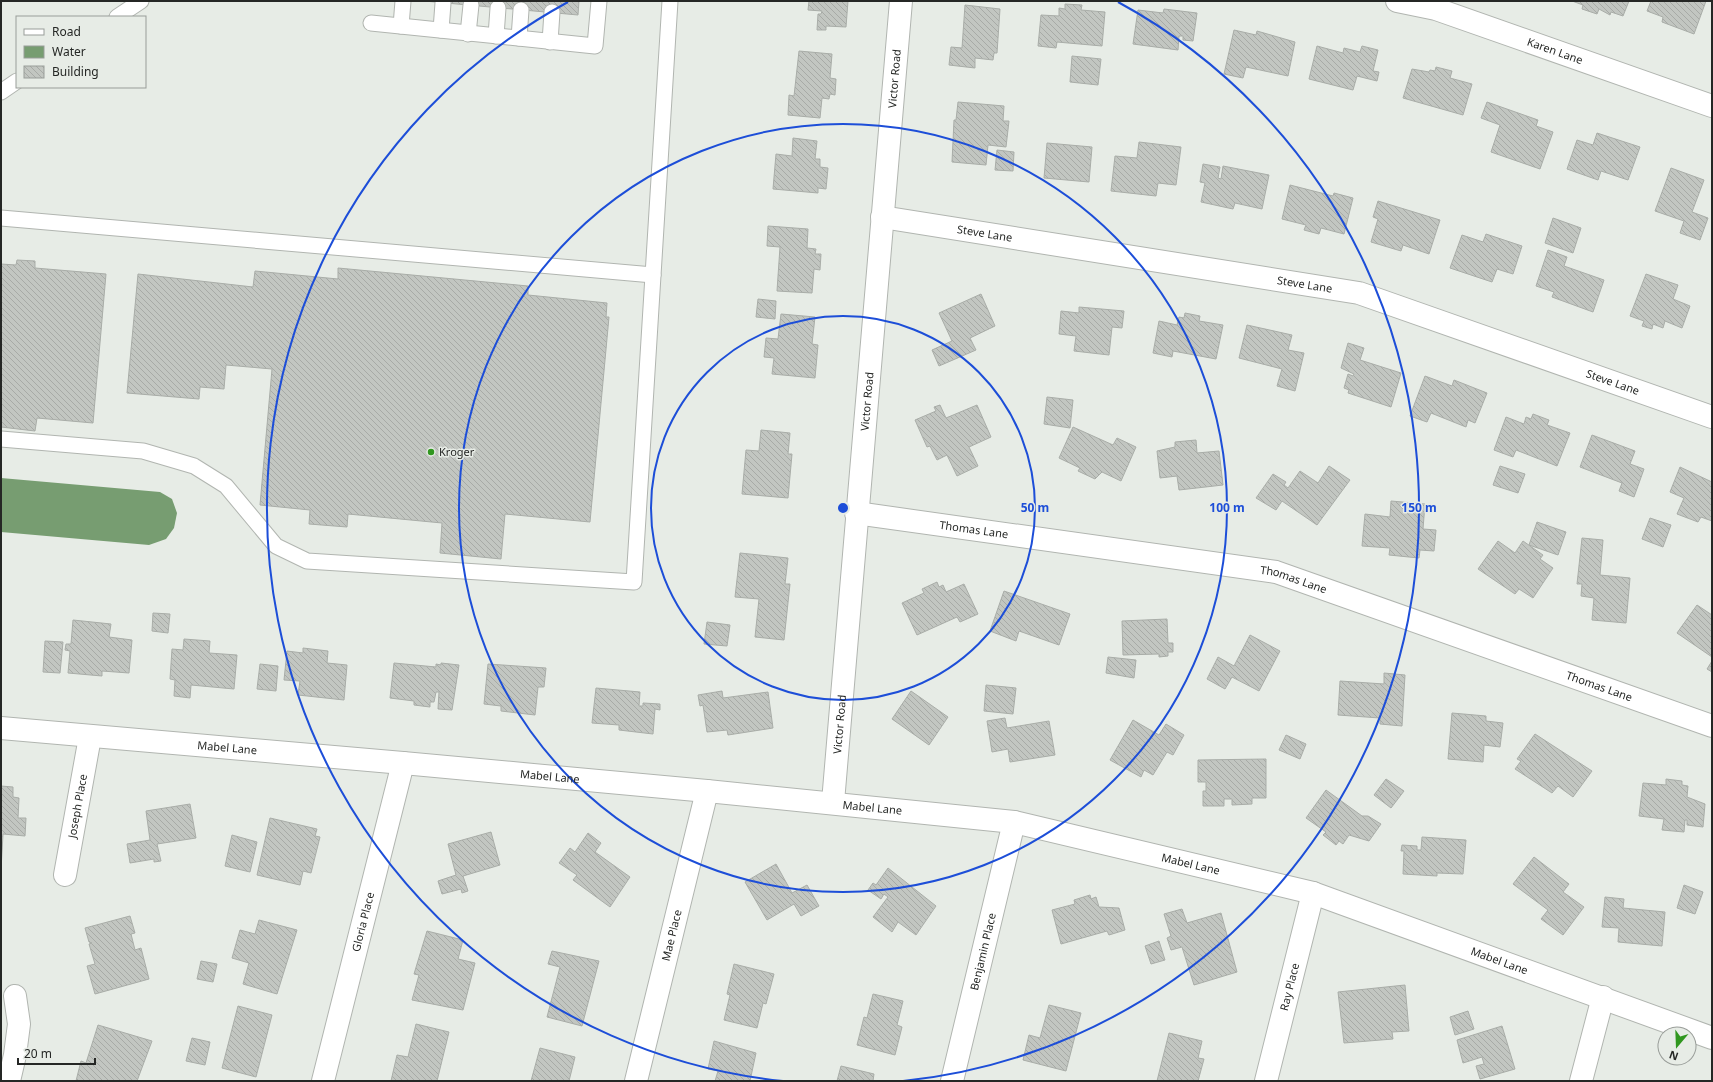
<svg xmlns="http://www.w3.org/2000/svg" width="1713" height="1082" font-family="'Noto Sans',sans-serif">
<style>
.water{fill:#779d71}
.building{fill:url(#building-back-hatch);stroke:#a9ada8}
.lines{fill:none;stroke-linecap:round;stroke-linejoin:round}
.service-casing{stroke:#b1b5b0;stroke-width:17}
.minor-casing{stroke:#b1b5b0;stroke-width:24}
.service{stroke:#fff;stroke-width:15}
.minor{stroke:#fff;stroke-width:22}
.ring{fill:none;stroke:#1d4ed8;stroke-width:2}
.poi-dot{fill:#30971f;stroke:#e7ece6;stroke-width:1.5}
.labels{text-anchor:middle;stroke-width:3;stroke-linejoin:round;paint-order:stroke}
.street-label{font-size:11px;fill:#252725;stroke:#e7ece6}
.poi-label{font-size:11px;fill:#252725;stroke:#e7ece6;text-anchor:start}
.centre{fill:#1d4ed8;stroke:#e7ece6;stroke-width:2}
.ring-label{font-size:12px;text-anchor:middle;font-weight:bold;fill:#1d4ed8;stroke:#e7ece6;stroke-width:3;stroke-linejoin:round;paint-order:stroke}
</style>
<defs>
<pattern id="building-back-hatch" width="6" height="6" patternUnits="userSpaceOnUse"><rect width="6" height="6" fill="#c2c6c1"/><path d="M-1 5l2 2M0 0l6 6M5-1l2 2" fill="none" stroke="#a7aaa6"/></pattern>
</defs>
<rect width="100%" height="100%" fill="#e7ece6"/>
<polygon class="water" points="1,478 160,492 172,499 177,513 174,528 166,539 149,545 1,532"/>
<g class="building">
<polygon points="424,1 579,1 578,15"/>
<polygon points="809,1 848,1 846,27 826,26 826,30 817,30 818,14 821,14 822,11 808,10"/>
<polygon points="1572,1 1629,1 1623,16 1611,12 1610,15 1599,9 1597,14 1582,9 1583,5"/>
<polygon points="1651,1 1706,1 1694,34 1662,22 1663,17 1647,11"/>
<polygon points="1065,4 1082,5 1081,10 1105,12 1102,46 1057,42 1056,48 1038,46 1041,15 1059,16 1059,8 1065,9"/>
<polygon points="965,5 1000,9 997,53 994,53 993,60 975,58 975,68 949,65 951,47 962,48"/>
<polygon points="1164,9 1197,13 1193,41 1183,40 1183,36 1179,36 1178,50 1133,44 1138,10 1163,13"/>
<polygon points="1234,30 1256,35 1257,31 1295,42 1288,76 1246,67 1243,78 1224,74"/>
<polygon points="1317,46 1343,53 1344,48 1360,52 1362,46 1378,50 1373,71 1379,72 1377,81 1357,76 1353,90 1309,79"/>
<polygon points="799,51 832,54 830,78 836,79 835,95 830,94 829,99 822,98 820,118 788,115 789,95 794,96"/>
<polygon points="1072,56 1101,59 1098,85 1070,82"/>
<polygon points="1436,67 1452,71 1450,78 1472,84 1463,115 1403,98 1412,69 1429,72 1430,70 1435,71"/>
<polygon points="958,102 1004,106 1003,121 1009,121 1006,147 988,145 986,165 952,162 954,120 956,120"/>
<polygon points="1487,102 1538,120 1536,126 1553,132 1540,169 1491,152 1500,125 1481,118"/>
<polygon points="1597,133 1640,147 1628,180 1601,171 1598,180 1567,169 1577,140 1593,145"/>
<polygon points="793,138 817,141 815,159 820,159 820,167 828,168 826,189 818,188 818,193 773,189 776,154 792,156"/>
<polygon points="1139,142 1181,147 1176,185 1158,183 1156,196 1111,191 1115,156 1137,158"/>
<polygon points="1047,143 1092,147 1089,182 1044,178"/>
<polygon points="997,150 1014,152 1013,171 995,170"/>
<polygon points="1203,164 1220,167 1218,178 1221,179 1223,166 1269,175 1262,209 1235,203 1233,209 1201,202 1205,183 1200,182"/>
<polygon points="1671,168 1704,180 1692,212 1708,218 1700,240 1680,233 1684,221 1655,211"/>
<polygon points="1290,185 1333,196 1334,193 1353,198 1344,234 1321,228 1319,234 1304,230 1306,225 1282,219"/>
<polygon points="1378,201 1440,220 1429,254 1403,245 1401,251 1371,242 1378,219 1373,217"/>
<polygon points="1553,218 1581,228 1573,253 1545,243"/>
<polygon points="768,226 808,229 807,248 816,249 815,254 821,254 820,270 814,269 812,293 777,291 780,247 767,246"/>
<polygon points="1486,234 1522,246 1513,274 1497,269 1492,282 1450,268 1462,235 1483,242"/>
<polygon points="1548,250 1567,257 1564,266 1604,280 1593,312 1552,297 1554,292 1536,286"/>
<polygon points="17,260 35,261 35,268 106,274 93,423 37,418 35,431 1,427 1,264 16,265"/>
<polygon points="338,268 528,286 528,295 607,303 606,317 609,317 590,522 505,514 501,559 440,553 442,523 348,514 347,527 309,524 310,510 260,505 272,369 226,365 224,389 200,387 199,399 127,393 138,274 253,287 255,271 338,279"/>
<polygon points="1646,274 1678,285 1673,299 1690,306 1682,328 1665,321 1663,328 1653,324 1652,329 1642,326 1644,321 1630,316"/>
<polygon points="981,294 995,326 970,338 976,350 939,366 932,350 952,341 939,313"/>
<polygon points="758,299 776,301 775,319 756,317"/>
<polygon points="1079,307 1124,311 1122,328 1112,327 1109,355 1074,351 1076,336 1059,334 1061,311 1079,313"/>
<polygon points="1185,313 1200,316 1199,321 1223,325 1216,359 1173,351 1172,357 1153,353 1159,321 1177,325 1179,317 1184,318"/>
<polygon points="781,314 815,317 812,344 818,345 815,378 772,374 774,358 764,357 766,338 778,339"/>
<polygon points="1247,325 1292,335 1288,350 1304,353 1295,391 1277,386 1282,369 1239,358"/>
<polygon points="1348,343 1364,348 1360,360 1401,373 1391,407 1348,393 1349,390 1344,388 1348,374 1353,376 1354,374 1341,368"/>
<polygon points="1425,376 1452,386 1454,380 1487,393 1475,423 1468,420 1466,427 1431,413 1427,422 1410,416"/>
<polygon points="1047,397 1073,400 1070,428 1044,424"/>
<polygon points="940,405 946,418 977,405 991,437 969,447 978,466 957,476 947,455 937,460 930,446 927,447 915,420 936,411 934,407"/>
<polygon points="1533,414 1549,420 1547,425 1570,433 1557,466 1516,450 1513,457 1494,450 1506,417 1524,424 1526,417 1531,419"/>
<polygon points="1073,427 1113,445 1117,438 1136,447 1121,481 1102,472 1095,479 1078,471 1080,468 1059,458"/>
<polygon points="761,430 790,433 788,454 792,454 788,498 742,494 746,450 759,451"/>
<polygon points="1592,435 1635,451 1630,464 1644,469 1634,497 1619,491 1622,483 1580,467"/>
<polygon points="1196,440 1197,453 1219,451 1223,485 1179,490 1177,476 1160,478 1157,451 1175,447 1175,442"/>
<polygon points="1329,466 1350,480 1317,525 1282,501 1276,510 1256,498 1273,474 1286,482 1284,485 1288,488 1300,471 1318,483"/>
<polygon points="1500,466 1525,474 1518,493 1493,485"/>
<polygon points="1680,467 1712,482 1712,521 1701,517 1698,522 1677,514 1684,498 1670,492"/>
<polygon points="1391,501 1425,504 1423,529 1436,530 1434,551 1420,550 1419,558 1389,555 1390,548 1362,546 1365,514 1390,517"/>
<polygon points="1650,518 1671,525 1663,547 1642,539"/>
<polygon points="1537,522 1566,532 1558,555 1529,545"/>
<polygon points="1582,538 1603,540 1600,575 1630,578 1626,623 1592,620 1594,598 1581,596 1582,584 1577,584"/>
<polygon points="1498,541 1515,553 1523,541 1543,555 1540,559 1553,568 1533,598 1519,589 1515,594 1478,569"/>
<polygon points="740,553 788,558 785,584 790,584 784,640 755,637 759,599 735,597"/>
<polygon points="937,582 939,587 943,585 946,592 964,584 978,614 960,622 957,617 917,635 902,603 924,593 922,589"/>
<polygon points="1004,591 1070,614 1059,645 1019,631 1016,641 990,631"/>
<polygon points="1697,605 1712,615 1712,657 1677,633"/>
<polygon points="153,613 170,614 168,633 152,631"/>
<polygon points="1167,619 1168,643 1173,643 1173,652 1168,652 1168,656 1159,657 1159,654 1123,655 1122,621"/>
<polygon points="73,620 111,624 109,637 132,640 129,673 102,671 102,676 68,673 70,651 65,650 66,644 71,644"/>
<polygon points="707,622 730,625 727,646 704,644"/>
<polygon points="1250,635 1280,651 1259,691 1232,677 1225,689 1207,679 1218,657 1234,666"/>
<polygon points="184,639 210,641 209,653 237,655 234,689 191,685 190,698 174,696 175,680 170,679 172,649 183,650"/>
<polygon points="45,641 63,642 60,673 43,672"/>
<polygon points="303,648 328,651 327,663 347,665 344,700 298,695 300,681 284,680 287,651 303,653"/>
<polygon points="1108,657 1136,660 1134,678 1106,673"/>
<polygon points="1712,661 1712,672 1707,669"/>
<polygon points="394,663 436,667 436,664 441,665 441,663 459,665 452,710 438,709 439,692 436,692 434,702 430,702 430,707 414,705 414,701 390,698"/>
<polygon points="260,664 278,666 276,691 257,689"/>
<polygon points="488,664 546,668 544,687 538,687 535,715 501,711 501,706 484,704"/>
<polygon points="1384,673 1405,675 1402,726 1380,724 1380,718 1338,715 1340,681 1384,684"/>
<polygon points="986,685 1016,688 1013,714 984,711"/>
<polygon points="596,688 640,692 639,706 643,706 643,703 660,704 660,710 655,709 653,734 619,730 619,725 592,723"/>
<polygon points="722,691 723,698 768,692 773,728 728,735 727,730 707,732 703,705 700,706 698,695"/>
<polygon points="911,691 948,717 929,745 892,719"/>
<polygon points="1452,713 1486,716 1486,721 1503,723 1500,747 1484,745 1483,762 1448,759"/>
<polygon points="1005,718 1007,728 1049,721 1055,755 1010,762 1008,749 992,752 987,721"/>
<polygon points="1133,720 1159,735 1166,724 1184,735 1173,755 1167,752 1153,775 1144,770 1141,777 1110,760"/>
<polygon points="1535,734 1592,771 1573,797 1558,786 1552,793 1515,769 1521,761 1517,759"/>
<polygon points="1286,735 1306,744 1300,759 1279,750"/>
<polygon points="1266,759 1266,798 1252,798 1252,804 1232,805 1232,799 1224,799 1224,806 1203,806 1203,791 1206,791 1206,782 1198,782 1198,760"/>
<polygon points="1386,779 1404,791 1391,808 1374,795"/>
<polygon points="1666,779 1682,781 1682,785 1688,786 1687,797 1705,804 1703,827 1687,825 1687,820 1685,820 1684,832 1662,830 1664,819 1639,816 1643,783 1666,785"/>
<polygon points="1,786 13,787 13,797 19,798 18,818 26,818 25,836 3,834 1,870"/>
<polygon points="1326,790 1362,816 1368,816 1381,824 1369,841 1349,835 1343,844 1339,841 1336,845 1323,835 1326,832 1306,818"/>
<polygon points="190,804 196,838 157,844 161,861 154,862 154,859 130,863 127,844 150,840 146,811"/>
<polygon points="270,818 317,829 315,836 320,837 311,873 303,871 300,885 257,875"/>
<polygon points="491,832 500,865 463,876 468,891 462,893 461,889 442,894 438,881 456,875 448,844"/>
<polygon points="588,833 601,843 595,852 630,877 610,907 573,880 577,875 559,863 570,848 575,852"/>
<polygon points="232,835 257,842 250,872 225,866"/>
<polygon points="1422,837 1466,840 1463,874 1437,873 1437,876 1403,874 1404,851 1401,851 1402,845 1417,846 1417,850 1421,850"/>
<polygon points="1534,857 1569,884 1563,892 1584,907 1563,935 1541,919 1548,910 1513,884"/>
<polygon points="776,864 792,893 807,885 819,906 801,916 794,904 767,920 745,882"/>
<polygon points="888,868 936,906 916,935 898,922 892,932 873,917 888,897 884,894 881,899 868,890 873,883 876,885"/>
<polygon points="1684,885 1703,892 1695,914 1677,908"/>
<polygon points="1090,895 1091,899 1096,897 1099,907 1119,908 1125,930 1109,935 1107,931 1061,944 1052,910 1075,904 1074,900"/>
<polygon points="1605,897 1624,899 1623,908 1665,912 1662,946 1618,942 1619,928 1602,927"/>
<polygon points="1182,909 1187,923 1221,913 1237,972 1194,985 1182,947 1171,950 1167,938 1171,936 1164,914"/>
<polygon points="130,916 135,933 131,934 135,950 141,948 149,979 95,994 87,966 95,964 89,944 92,943 89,942 85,928"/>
<polygon points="259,920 297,930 277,994 243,984 249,963 232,958 240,930 255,934"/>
<polygon points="427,931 463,940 458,959 475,963 463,1010 412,1000 419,975 414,974"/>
<polygon points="1159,941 1165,960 1151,964 1145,946"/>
<polygon points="552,951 599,961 582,1026 547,1017 560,967 548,964"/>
<polygon points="201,961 217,964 213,982 197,979"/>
<polygon points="734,964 774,974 766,1004 763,1003 757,1028 724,1020 730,995 727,994"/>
<polygon points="1405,985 1409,1031 1392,1032 1393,1039 1344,1043 1338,992"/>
<polygon points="873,994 903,1001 897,1025 902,1027 895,1055 857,1045 864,1017 867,1018"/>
<polygon points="1049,1005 1081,1013 1066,1071 1023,1060 1029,1035 1040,1038"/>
<polygon points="238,1006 272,1015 256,1077 222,1068"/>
<polygon points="1468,1011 1474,1029 1455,1035 1450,1017"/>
<polygon points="416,1024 449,1032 437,1081 391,1081 397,1055 408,1057"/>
<polygon points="98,1025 152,1041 137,1081 139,1081 76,1081 81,1061 86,1063"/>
<polygon points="1502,1026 1515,1069 1480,1079 1476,1066 1484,1064 1482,1057 1463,1063 1457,1040"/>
<polygon points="1169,1033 1202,1041 1198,1058 1204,1059 1198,1081 1157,1081"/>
<polygon points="192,1038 210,1042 205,1065 186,1061"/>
<polygon points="714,1041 756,1053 750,1081 715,1081 718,1071 708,1069"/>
<polygon points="540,1048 575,1057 569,1081 531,1081"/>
<polygon points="841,1066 874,1074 873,1081 837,1081"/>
</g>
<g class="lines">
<g class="service-casing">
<g id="service">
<polyline points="117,17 141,1"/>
<polyline points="371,23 595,46 599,1"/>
<polyline points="401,26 403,1"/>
<polyline points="441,30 443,3"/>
<polyline points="468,34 471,5"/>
<polyline points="496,36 498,8"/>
<polyline points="519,38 521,10"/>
<polyline points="550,42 552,12"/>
<polyline points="1,92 17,81"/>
<polyline points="1,218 653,275"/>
<polyline points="1,439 143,451 194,466 226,486 276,546 307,561 634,582 670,1"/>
</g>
</g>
<g class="minor-casing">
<g id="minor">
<path id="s1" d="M1397,1L1436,9L1712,106"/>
<path id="s2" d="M882,217L1359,293L1712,417"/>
<path id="s3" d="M856,513L1276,572L1712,726"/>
<path id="s4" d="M1,728L403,763L707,791L1014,822L1313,893L1712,1038"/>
<path id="s5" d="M833,802L901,1"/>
<path id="s6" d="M65,875L90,737"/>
<polyline points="9,1081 15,1055 19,1024 15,996"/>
<path id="s7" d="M323,1081L403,763"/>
<path id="s8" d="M636,1081L707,791"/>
<path id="s9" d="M952,1081L1014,822"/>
<path id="s10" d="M1266,1081L1313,893"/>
<polyline points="1581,1081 1603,997"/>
</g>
</g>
<use href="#service" class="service"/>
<use href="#minor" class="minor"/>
</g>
<g class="ring">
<circle cx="843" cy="508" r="192"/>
<circle cx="843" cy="508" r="384"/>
<path d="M783 1081A576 576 0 0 1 568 2M1118 2A576 576 0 0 1 903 1081"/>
</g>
<circle class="poi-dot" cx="431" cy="452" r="4"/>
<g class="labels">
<g class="street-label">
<text dy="4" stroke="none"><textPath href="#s1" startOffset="166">Karen Lane</textPath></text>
<text dy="4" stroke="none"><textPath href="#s5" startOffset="726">Victor Road</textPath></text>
<text dy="4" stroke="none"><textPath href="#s2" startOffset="104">Steve Lane</textPath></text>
<text dy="4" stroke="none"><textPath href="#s2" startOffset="428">Steve Lane</textPath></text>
<text dy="4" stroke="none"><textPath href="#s2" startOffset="752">Steve Lane</textPath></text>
<text dy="4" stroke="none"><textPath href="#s5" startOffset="402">Victor Road</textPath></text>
<text dy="4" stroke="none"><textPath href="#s3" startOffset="119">Thomas Lane</textPath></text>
<text dy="4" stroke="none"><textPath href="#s3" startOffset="443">Thomas Lane</textPath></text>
<text dy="4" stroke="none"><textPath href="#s3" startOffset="767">Thomas Lane</textPath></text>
<text dy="4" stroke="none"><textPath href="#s5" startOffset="78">Victor Road</textPath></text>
<text dy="4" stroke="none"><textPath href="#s4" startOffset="227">Mabel Lane</textPath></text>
<text dy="4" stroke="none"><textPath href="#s4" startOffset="551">Mabel Lane</textPath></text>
<text dy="4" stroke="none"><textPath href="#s6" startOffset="70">Joseph Place</textPath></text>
<text dy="4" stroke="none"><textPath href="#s4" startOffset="875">Mabel Lane</textPath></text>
<text dy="4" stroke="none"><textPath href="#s4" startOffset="1199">Mabel Lane</textPath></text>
<text dy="4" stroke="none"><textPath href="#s7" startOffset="164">Gloria Place</textPath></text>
<text dy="4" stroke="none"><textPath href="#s8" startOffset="150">Mae Place</textPath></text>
<text dy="4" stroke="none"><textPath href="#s9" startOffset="133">Benjamin Place</textPath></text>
<text dy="4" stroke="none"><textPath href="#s4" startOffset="1523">Mabel Lane</textPath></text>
<text dy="4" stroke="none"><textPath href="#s10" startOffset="97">Ray Place</textPath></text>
</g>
<g class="poi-label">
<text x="439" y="456">Kroger</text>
</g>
</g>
<circle cx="843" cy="508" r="6" class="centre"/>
<g class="ring-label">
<text x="1035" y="512">50 m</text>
<text x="1227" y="512">100 m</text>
<text x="1419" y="512">150 m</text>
</g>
<rect width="1713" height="1082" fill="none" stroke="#252725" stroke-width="4"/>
<rect x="16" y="16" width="130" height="72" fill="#e7ece6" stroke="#999d99"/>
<rect x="24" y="29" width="20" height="6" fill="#ffffff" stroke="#999d99"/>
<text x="52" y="36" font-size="12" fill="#252725">Road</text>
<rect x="24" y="46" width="20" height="12" fill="#779d71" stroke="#999d99"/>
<text x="52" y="56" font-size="12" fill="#252725">Water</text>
<rect x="24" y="66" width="20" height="12" fill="url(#building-back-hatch)" stroke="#999d99"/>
<text x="52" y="76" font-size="12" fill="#252725">Building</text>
<g transform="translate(1677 1046) rotate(199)"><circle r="19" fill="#e7ece6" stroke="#999d99"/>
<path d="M0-3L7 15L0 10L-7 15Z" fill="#30971f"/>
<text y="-6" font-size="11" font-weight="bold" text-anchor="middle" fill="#252725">N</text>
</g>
<path d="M18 1058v6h77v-6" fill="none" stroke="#252725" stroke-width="2"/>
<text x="24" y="1058" font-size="12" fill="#252725" stroke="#e7ece6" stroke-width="3" paint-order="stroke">20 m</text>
</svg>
